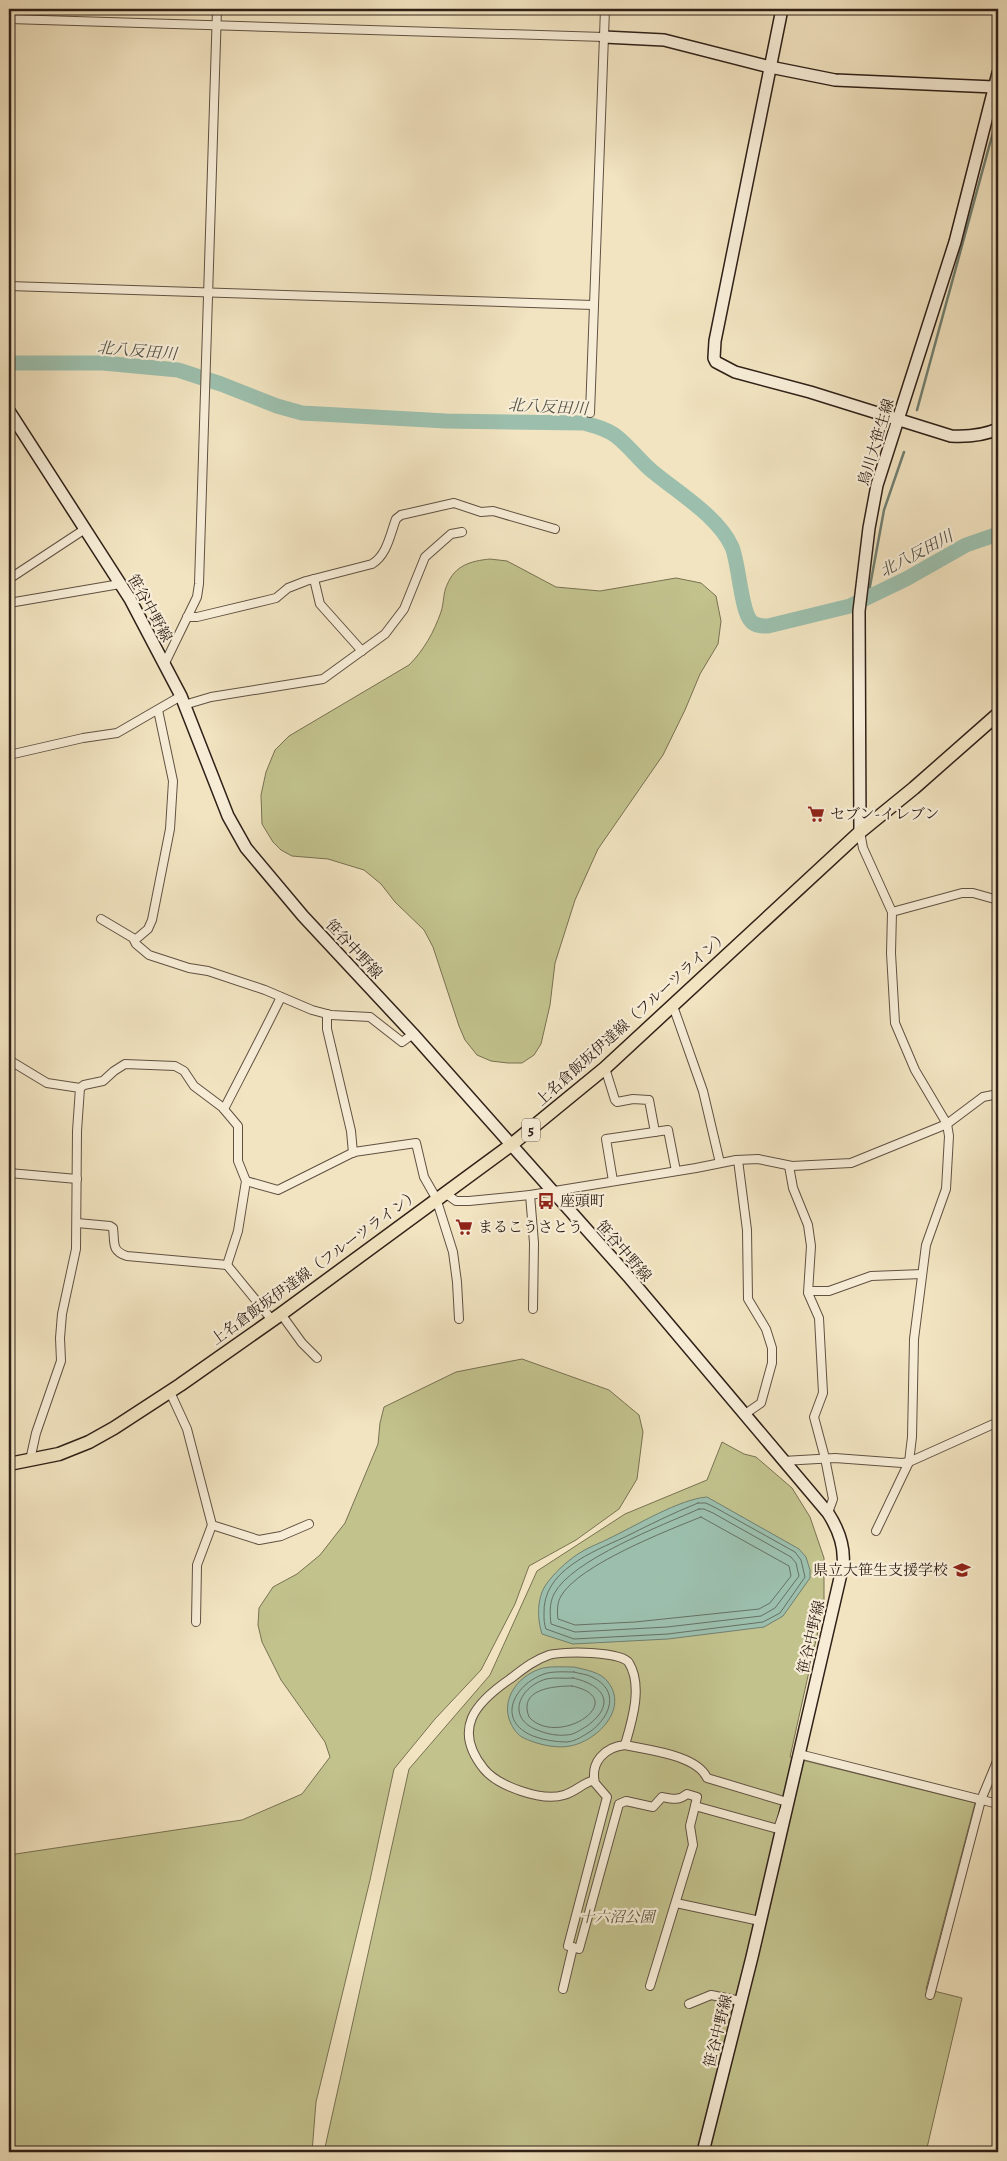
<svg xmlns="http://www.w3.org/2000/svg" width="1007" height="2161" font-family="Alegreya,'Noto Serif JP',serif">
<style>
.green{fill:#c2c28d;stroke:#787152}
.water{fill:#9cbfad;stroke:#707f71}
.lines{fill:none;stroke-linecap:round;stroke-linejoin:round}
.shore{stroke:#667062;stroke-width:1}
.stream{stroke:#707f71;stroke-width:2.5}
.river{stroke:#9cbfad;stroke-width:15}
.street-casing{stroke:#605142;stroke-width:10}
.secondary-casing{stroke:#2f2018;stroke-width:14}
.primary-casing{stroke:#2f2018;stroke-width:15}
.street{stroke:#f7edd7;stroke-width:8}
.secondary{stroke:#f7edd7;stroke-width:11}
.primary{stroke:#f2e4c1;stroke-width:12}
.labels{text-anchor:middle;stroke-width:4.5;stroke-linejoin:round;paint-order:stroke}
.shield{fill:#f7edd7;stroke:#6b5e51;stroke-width:1}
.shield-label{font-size:14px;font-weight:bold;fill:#2f2018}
.street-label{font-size:15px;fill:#2f2018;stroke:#f7edd7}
.poi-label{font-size:15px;fill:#2f2018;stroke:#f7edd7;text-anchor:start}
.park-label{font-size:15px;font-style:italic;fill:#5b513b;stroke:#f7edd7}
.water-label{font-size:16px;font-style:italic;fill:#505045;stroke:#f7edd7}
</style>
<rect width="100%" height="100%" fill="#f2e4c1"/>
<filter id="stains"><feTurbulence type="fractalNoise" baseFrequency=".004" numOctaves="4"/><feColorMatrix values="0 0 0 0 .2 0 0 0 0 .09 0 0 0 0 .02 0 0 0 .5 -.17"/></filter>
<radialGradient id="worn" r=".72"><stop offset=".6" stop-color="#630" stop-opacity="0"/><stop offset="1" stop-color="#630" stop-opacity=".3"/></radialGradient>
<g class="green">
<path d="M490,559L507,561L556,587L600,591L676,578L701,583L716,596L721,621L718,644L700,674L685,710L663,755L598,849L575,900L555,963L550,1005L541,1044L534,1055L522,1063H508L491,1061L477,1055L465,1040L459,1026L433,947L424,930L395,902L381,884L364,870L328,859L292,856L281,850L273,842L262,824L261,795L266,772L275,750L289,736L409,665C424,650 434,632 441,612C444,603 443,593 447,585C455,565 471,561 490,559Z"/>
<polygon points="522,1359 609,1390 639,1415 643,1432 637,1479 619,1509 576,1540 529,1566 515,1604 481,1670 435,1719 394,1769 370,1880 316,2102 312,2152 9,2152 9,1855 242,1820 302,1794 330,1757 325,1742 281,1680 262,1642 258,1625 259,1608 273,1587 297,1574 320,1555 345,1523 378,1444 380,1423 384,1407 456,1372"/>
<polygon points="722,1442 744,1454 756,1457 792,1488 810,1517 824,1558 824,1604 790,1757 975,1803 926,1989 962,1998 926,2152 324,2152 409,1769 490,1675 537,1571 625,1514 707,1480"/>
</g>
<g class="water">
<path d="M707,1497L799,1549L806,1557L810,1570V1578L783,1616L764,1627L668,1639L573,1644L542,1634C537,1619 537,1599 545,1586C553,1574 566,1562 578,1554C588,1547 601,1543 612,1537C637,1525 680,1499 707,1497Z"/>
<path d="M574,1667C586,1670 601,1672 608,1682C629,1709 597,1741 570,1746C556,1749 535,1744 522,1737C515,1733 512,1726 509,1719C502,1695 521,1674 543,1668C552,1666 565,1667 574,1667Z"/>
</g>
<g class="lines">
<g class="shore">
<path d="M698,1503H706L716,1508L795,1552L801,1560L805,1577L780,1613L763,1622L668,1634L574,1639L546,1629C544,1624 544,1619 544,1614C542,1571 592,1552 625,1537C649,1525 673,1513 698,1503Z"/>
<path d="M699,1509H704L713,1513L791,1557L796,1563L799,1576L775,1608L761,1616L667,1627L575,1632L551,1624C550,1614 549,1604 554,1594C571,1560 663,1525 699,1509Z"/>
<path d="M701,1517L789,1566L791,1576L770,1603L759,1609L635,1622L575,1625L558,1619C557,1611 557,1603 561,1596C579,1565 666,1531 701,1517Z"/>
<path d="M574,1672C580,1674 587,1674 592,1677C620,1690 611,1716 591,1731C583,1736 576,1741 567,1742C556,1742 543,1740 533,1736C496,1721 513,1685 544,1674C552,1671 565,1672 574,1672Z"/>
<path d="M573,1678C604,1685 617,1704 587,1726C580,1730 574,1735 566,1735C558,1736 547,1734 540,1731C506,1720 517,1688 546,1679C554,1677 565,1679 573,1678Z"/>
<path d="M572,1686C633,1699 558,1749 529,1717C518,1689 553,1686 572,1686Z"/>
</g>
<g class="stream">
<polyline points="917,410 998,114"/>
<polyline points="868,597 884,510 904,452"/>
</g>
<path class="river" d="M9,363H103L178,370L221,384L277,406L302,413L446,421L584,423C595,426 607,429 616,436C629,446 639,460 652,471C677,492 718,516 732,547C739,564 741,611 751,621C755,626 762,626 768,626L850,606L906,579L966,545L998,534"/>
<g class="street-casing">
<g id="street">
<polyline points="9,19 604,37"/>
<polyline points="9,286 593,305"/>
<polyline points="590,413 605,9"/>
<polyline points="9,579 85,529"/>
<polyline points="314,579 320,604 362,651"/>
<polyline points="9,603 120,584"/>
<path d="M187,617H197L276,598L288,588L306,581L372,564C387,555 390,535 396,519L401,515L454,503L481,512L493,511L555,529"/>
<polyline points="164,665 197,597 199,584 217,9"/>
<polyline points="184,705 211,697 323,679 385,634 404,609 425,557 451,534 462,532"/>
<polyline points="9,755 83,738 117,733 181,696"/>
<polyline points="860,832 863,848 892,912 891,953 895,1023 915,1070 947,1124 949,1136 946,1189 926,1245 914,1339 912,1437 909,1462 876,1531"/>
<polyline points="892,912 962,893 973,893 998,900"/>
<polyline points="101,919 133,938 136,944 149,955 189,968 208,971 265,990 312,1010 331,1015 370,1017 402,1042 413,1034"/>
<polyline points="135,940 148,929 152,920 170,829 173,781 158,710"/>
<polyline points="673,1006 703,1091 720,1163"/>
<polyline points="327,1014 327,1029 351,1131 353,1153"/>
<polyline points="9,1060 47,1083 80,1088 77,1131 76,1249 62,1314 60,1338 61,1361 36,1433 30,1460"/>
<polyline points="605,1068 615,1100 617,1102 633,1099 649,1100 655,1132"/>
<path d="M224,1109C243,1072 263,1034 281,997"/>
<polyline points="738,1160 747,1230 748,1299 766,1329 772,1348 772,1363 761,1403 745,1414"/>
<polyline points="789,1166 793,1188 808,1225 811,1246 808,1293 819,1318 823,1393 814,1417 825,1458 833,1499 828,1513"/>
<polyline points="9,1173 77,1179"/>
<polyline points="246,1181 278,1190 354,1152 416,1143 424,1177 436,1198 453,1252 457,1282 459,1319"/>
<polyline points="613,1181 606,1139 668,1130 676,1171"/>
<polyline points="445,1193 456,1201 469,1201 530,1195 696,1168 736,1160 758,1159 792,1166 851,1163 947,1124 983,1097 998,1094"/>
<polyline points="530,1195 534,1243 533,1309"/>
<path d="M77,1223L110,1226L113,1228C115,1243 111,1251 127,1256L227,1265L238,1231L246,1181L238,1161V1126L222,1107L194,1086L184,1071L175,1066L125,1064L114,1071L103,1081L84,1085L80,1088"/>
<polyline points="227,1265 272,1320"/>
<polyline points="809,1291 829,1291 871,1276 922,1274"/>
<polyline points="281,1314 302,1343 317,1358"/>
<polyline points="170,1392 187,1429 212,1525 259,1540 281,1536 309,1524"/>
<polyline points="783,1461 835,1458 902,1463 909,1462 998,1422"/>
<polyline points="196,1622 197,1565 212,1525"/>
<path d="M625,1745C648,1750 697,1755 707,1778L787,1802L778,1829L695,1806L697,1797L687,1794C679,1801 672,1799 662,1797L653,1807L626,1801L619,1804L579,1949L568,1946L607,1797L595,1783C590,1762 605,1747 625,1745Z"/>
<polyline points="799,1754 998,1804"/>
<path d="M594,1780C583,1783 575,1792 564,1795C542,1802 498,1786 484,1769C452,1729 475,1703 510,1679C522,1670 534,1660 549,1655C562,1651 622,1651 629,1663C643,1686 632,1721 625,1745"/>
<polyline points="676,1903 760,1921"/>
<polyline points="650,1986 693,1845 690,1826 695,1806"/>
<polyline points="563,1989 573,1947"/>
<polyline points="930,1995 981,1800 998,1759"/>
<polyline points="689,2004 711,1995 741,2001"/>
</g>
</g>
<g class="secondary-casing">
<g id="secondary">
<path d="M782,9L715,341L714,358L716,362L735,372L810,392L951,436C968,437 982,436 998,429"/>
<polyline points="604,37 664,40 770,67 835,80 994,87"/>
<path d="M9,411L130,599L181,696L228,816L246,848L303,916L413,1034L628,1276L828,1513C839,1530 845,1546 843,1565L752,1957L703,2152"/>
<polyline points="860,832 859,611 869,528 877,485 955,242 998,73"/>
</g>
</g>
<g class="primary-casing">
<polyline id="primary" points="9,1464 59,1454 89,1442 114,1428 180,1385 281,1314 511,1145 605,1068 860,832 914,788 998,714"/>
</g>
<use href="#street" class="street"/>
<use href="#secondary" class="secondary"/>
<use href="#primary" class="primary"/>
</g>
<defs>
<g id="supermarket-bare" transform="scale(1.35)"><path d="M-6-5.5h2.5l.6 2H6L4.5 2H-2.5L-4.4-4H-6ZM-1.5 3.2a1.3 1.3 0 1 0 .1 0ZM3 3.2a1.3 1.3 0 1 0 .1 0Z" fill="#8f2418" stroke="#f7edd7" stroke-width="2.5" paint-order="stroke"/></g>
<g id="bus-bare" transform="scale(1.35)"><path d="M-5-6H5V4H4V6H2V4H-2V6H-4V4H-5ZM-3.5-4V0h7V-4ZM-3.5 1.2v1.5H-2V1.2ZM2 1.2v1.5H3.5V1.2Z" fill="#8f2418" stroke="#f7edd7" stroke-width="2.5" paint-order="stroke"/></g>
<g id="school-bare" transform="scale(1.35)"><path d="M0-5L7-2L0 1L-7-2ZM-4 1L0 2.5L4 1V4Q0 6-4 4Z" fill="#8f2418" stroke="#f7edd7" stroke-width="2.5" paint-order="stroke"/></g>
</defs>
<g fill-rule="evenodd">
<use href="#supermarket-bare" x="816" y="814"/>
<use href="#bus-bare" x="546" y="1201"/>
<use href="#supermarket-bare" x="464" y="1227"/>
<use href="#school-bare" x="962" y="1570"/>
</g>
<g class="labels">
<rect class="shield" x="522" y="1118.5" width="18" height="23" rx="4"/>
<g class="shield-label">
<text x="531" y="1135">5</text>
</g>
<g class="street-label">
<text transform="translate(876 442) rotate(-73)" y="5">鳥川大笹生線</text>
<text transform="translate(150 608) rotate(61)" y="5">笹谷中野線</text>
<text transform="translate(354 949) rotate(47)" y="5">笹谷中野線</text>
<text transform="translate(632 1018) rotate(-42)" y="5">上名倉飯坂伊達線（フルーツライン）</text>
<text transform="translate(624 1251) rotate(49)" y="5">笹谷中野線</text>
<text transform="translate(315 1267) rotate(-36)" y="5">上名倉飯坂伊達線（フルーツライン）</text>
<text transform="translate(811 1637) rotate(-77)" y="5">笹谷中野線</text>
<text transform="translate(718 2031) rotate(-76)" y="5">笹谷中野線</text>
</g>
<g class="poi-label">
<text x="830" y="819">セブン-イレブン</text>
<text x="560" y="1206">座頭町</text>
<text x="478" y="1232">まるこうさとう</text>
<text x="948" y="1575" text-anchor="end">県立大笹生支援学校</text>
</g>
<g class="park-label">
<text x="617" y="1922">十六沼公園</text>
</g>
<g class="water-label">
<text transform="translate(137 350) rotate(5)" y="6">北八反田川</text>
<text transform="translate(548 406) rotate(3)" y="6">北八反田川</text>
<text transform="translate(916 553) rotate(-28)" y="6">北八反田川</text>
</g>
</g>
<rect width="1007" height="2161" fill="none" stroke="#f2e4c1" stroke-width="30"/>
<rect x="10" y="10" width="987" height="2141" fill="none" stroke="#2f2018" stroke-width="2.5"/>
<rect x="15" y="15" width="977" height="2131" fill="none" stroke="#2f2018"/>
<rect width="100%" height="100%" filter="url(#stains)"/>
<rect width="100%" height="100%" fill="url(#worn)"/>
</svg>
